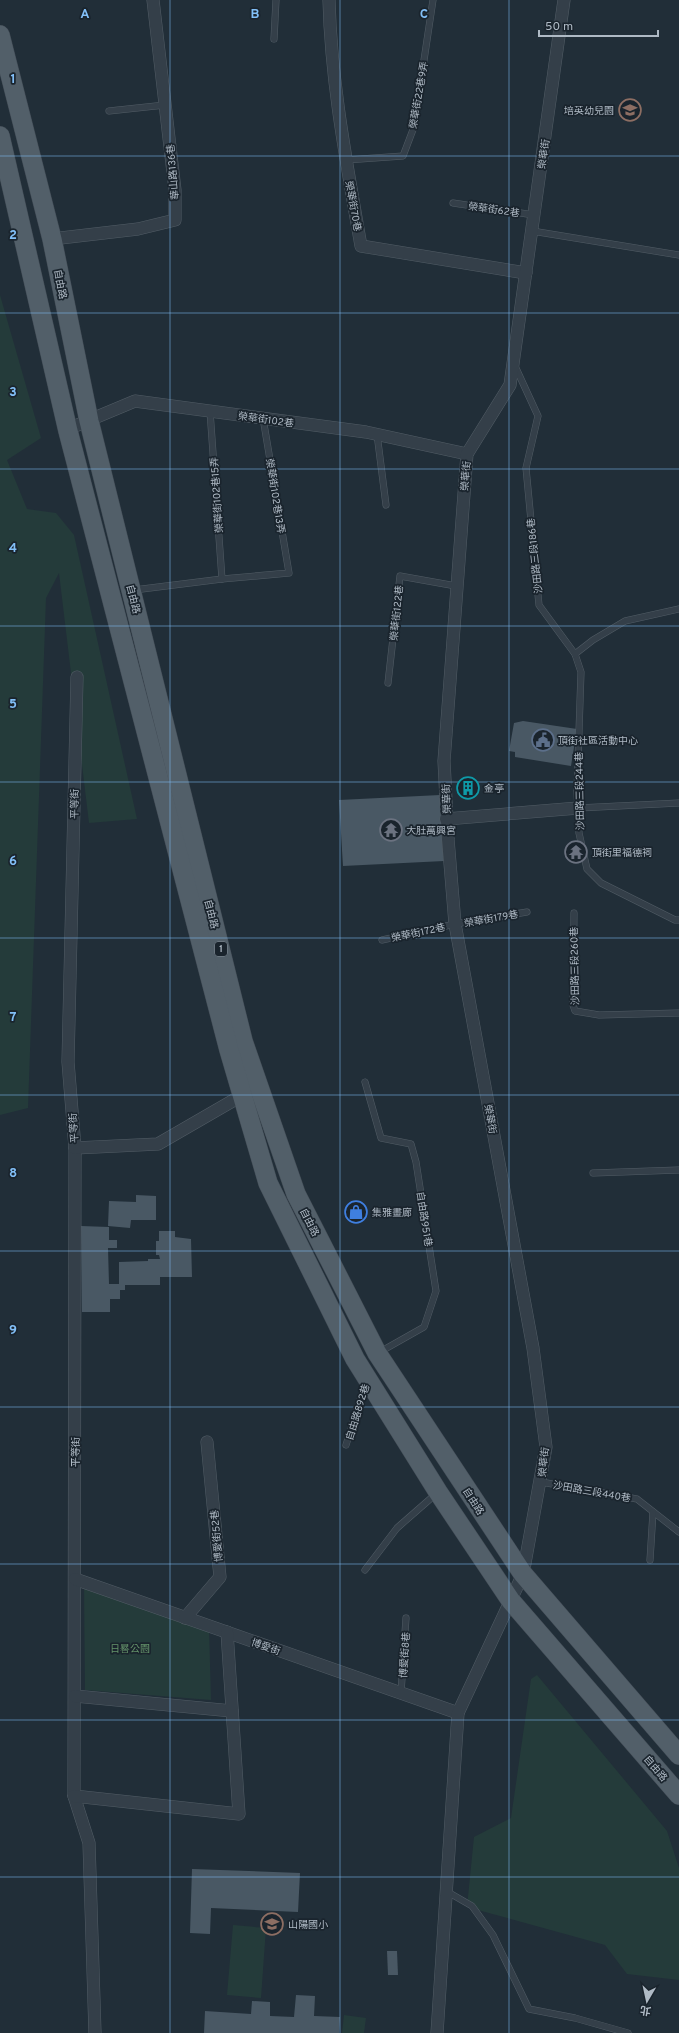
<svg xmlns="http://www.w3.org/2000/svg" width="679" height="2033" font-family="Overpass,'Noto Sans TC',sans-serif">
<style>
.green{fill:#243b3a}
.building{fill:#495864}
.lines{fill:none;stroke-linecap:round;stroke-linejoin:round}
.lane-casing{stroke:#525d66;stroke-width:7}
.street-casing{stroke:#525d66;stroke-width:13}
.primary-casing{stroke:#414b55;stroke-width:20}
.lane{stroke:#343f49;stroke-width:6}
.street{stroke:#343f49;stroke-width:12}
.primary{stroke:#525f69;stroke-width:19}
.grid{fill:none;stroke:#82bff7;stroke-width:1;stroke-opacity:0.55}
.labels{text-anchor:middle;stroke-width:3.5;stroke-linejoin:round;paint-order:stroke}
.shield{fill:#1a242d;stroke:#828d97;stroke-width:1}
.shield-label{font-size:9px;font-weight:bold;fill:#afbac5}
.street-label{font-size:10px;fill:#afbac5;stroke:#1a242d}
.poi-label{font-size:10px;fill:#afbac5;stroke:#1a242d;text-anchor:start}
.park-label{font-size:10px;fill:#66956b;stroke:#1a242d}
.grid-label{font-size:13px;text-anchor:middle;font-weight:bold;fill:#82bff7;stroke:#1a242d;stroke-width:3.5;stroke-linejoin:round;paint-order:stroke}
</style>
<rect width="100%" height="100%" fill="#212e38"/>
<g class="green">
<polygon points="0,295 41,438 7,460 27,509 56,513 74,535 137,819 89,823 59,573 46,598 28,1108 0,1115"/>
<polygon points="84,1585 209,1627 211,1700 85,1690"/>
<polygon points="537,1675 667,1831 679,1868 679,1980 627,1974 605,1945 467,1907 474,1837 511,1818 531,1679"/>
<polygon points="233,1925 266,1928 261,1998 227,1995"/>
<polygon points="344,2015 366,2018 364,2033 342,2033"/>
</g>
<g class="building">
<polygon points="523,721 577,729 571,766 515,757 515,752 509,751 514,723"/>
<circle cx="468" cy="788" r="5"/>
<polygon points="440,795 444,861 343,866 339,800"/>
<polygon points="572,845 580,845 579,859 572,859"/>
<polygon points="136,1195 156,1196 156,1220 131,1220 130,1228 108,1226 109,1201 136,1202"/>
<polygon points="81,1226 109,1227 109,1240 117,1240 117,1248 108,1248 109,1284 119,1284 119,1262 148,1261 148,1259 160,1259 159,1255 156,1255 156,1241 159,1241 159,1231 175,1231 175,1237 191,1239 192,1277 160,1277 160,1285 125,1285 125,1290 120,1290 120,1299 110,1299 110,1312 82,1312"/>
<polygon points="192,1869 300,1873 298,1912 211,1908 210,1934 190,1933"/>
<polygon points="387,1951 397,1951 398,1975 388,1975"/>
<polygon points="296,1995 315,1996 314,2016 340,2017 339,2033 204,2033 205,2011 251,2014 252,2001 270,2002 270,2016 294,2017"/>
</g>
<g class="lines">
<g class="lane-casing">
<g id="lane">
<polyline points="274,39 276,0"/>
<polyline points="109,111 165,105"/>
<polyline points="346,160 403,156 414,127 433,0"/>
<polyline points="453,203 534,215"/>
<polyline points="532,231 679,255"/>
<polyline points="515,366 538,416 526,468 539,605 575,654 581,672 577,791 579,833 587,869 601,883 675,920 679,920"/>
<polyline points="210,411 222,579"/>
<polyline points="377,434 386,505"/>
<polyline points="134,590 222,579 289,573 263,418"/>
<polyline points="575,654 593,640 625,621 679,609"/>
<polyline points="388,683 400,576 456,586"/>
<polyline points="578,808 679,803"/>
<polyline points="574,913 573,1005 575,1011 599,1015 679,1013"/>
<polyline points="382,940 455,924 527,912"/>
<polyline points="365,1082 381,1138 411,1144 416,1162 436,1291 424,1327 378,1353"/>
<polyline points="593,1173 679,1170"/>
<polyline points="346,1445 365,1384"/>
<polyline points="541,1482 637,1499 679,1532"/>
<polyline points="650,1560 653,1512"/>
<polyline points="365,1570 397,1528 437,1493"/>
<polyline points="401,1693 406,1618"/>
<polyline points="446,1891 472,1906 493,1935 529,2009 575,2018 628,2033"/>
</g>
</g>
<g class="street-casing">
<g id="street">
<path d="M329,0C331,83 347,165 361,246L526,273"/>
<polyline points="52,239 138,229 175,220 175,190 153,0"/>
<polyline points="68,429 135,401 366,432 467,454"/>
<polyline points="77,677 68,1062 75,1148 74,1796 89,1843 95,2033"/>
<polyline points="446,819 578,808"/>
<polyline points="75,1148 158,1144 241,1096"/>
<polyline points="75,1579 458,1713"/>
<polyline points="185,1618 220,1577 207,1442"/>
<polyline points="75,1696 232,1711"/>
<polyline points="74,1796 239,1814 227,1632"/>
<polyline points="437,2033 458,1713 523,1574 546,1447 533,1348 455,924 448,839 444,761 467,454 510,385 564,0"/>
</g>
</g>
<g class="primary-casing">
<g id="primary">
<polyline points="0,35 52,239 89,421 243,1041 296,1194 377,1353 523,1574 679,1755"/>
<polyline points="0,136 68,431 229,1050 268,1183 355,1359 438,1492 511,1601 679,1795"/>
</g>
</g>
<use href="#lane" class="lane"/>
<use href="#street" class="street"/>
<use href="#primary" class="primary"/>
</g>
<path class="grid" d="M170,0V2033M340,0V2033M509,0V2033M0,156H679M0,313H679M0,469H679M0,626H679M0,782H679M0,938H679M0,1095H679M0,1251H679M0,1407H679M0,1564H679M0,1720H679M0,1877H679"/>
<defs>
<g id="school-ring" transform="scale(1.15)"><circle r="9.5" fill="#1a242d" stroke="#8d6e63" stroke-width="1.5"/><path d="M0-5L7-2L0 1L-7-2ZM-4 1L0 2.5L4 1V4Q0 6-4 4Z" fill="#8d6e63"/></g>
<g id="civic-ring" transform="scale(1.15)"><circle r="9.5" fill="#1a242d" stroke="#5c6f8a" stroke-width="1.5"/><path d="M-.6-6.5H3V-4.5H.6V-3L4-1V1h2V6H-6V1h2V-1L-.6-3ZM-1.2 2.5V6h2.4V2.5Z" fill="#5c6f8a"/></g>
<g id="building-ring" transform="scale(1.15)"><circle r="9.5" fill="#1a242d" stroke="#0f9aa8" stroke-width="1.5"/><path d="M-4-6H4V6H1V3H-1V6H-4ZM-2.5-4.3h1.7v1.8h-1.7ZM.8-4.3h1.7v1.8H.8ZM-2.5-1h1.7V.8h-1.7ZM.8-1h1.7V.8H.8Z" fill="#0f9aa8"/></g>
<g id="temple-ring" transform="scale(1.15)"><circle r="9.5" fill="#1a242d" stroke="#6b7280" stroke-width="1.5"/><path d="M0-6L5-2H3V0L6.5 2.5H4V6H1.5V3h-3V6H-4V2.5H-6.5L-3 0V-2H-5Z" fill="#6b7280"/></g>
<g id="shop-ring" transform="scale(1.15)"><circle r="9.5" fill="#1a242d" stroke="#3f7fe0" stroke-width="1.5"/><path d="M-5-2.5h2.3a2.7 3.5 0 0 1 5.4 0H5L5.5 6h-11ZM-1.5-2.5h3a1.5 2.3 0 0 0-3 0Z" fill="#3f7fe0"/></g>
</defs>
<g fill-rule="evenodd">
<use href="#school-ring" x="630" y="110"/>
<use href="#civic-ring" x="543" y="740"/>
<use href="#building-ring" x="468" y="788"/>
<use href="#temple-ring" x="391" y="830"/>
<use href="#temple-ring" x="576" y="852"/>
<use href="#shop-ring" x="356" y="1212"/>
<use href="#school-ring" x="272" y="1924"/>
</g>
<g class="labels">
<rect class="shield" x="215" y="942" width="12" height="14" rx="3"/>
<g class="shield-label">
<text x="221" y="952">1</text>
</g>
<g class="street-label">
<text transform="translate(418 95) rotate(-80)" y="4">榮華街22巷9弄</text>
<text transform="translate(543 154) rotate(-82)" y="4">榮華街</text>
<text transform="translate(172 172) rotate(-95)" y="4">華山路136巷</text>
<text transform="translate(354 206) rotate(80)" y="4">榮華街70巷</text>
<text transform="translate(494 209) rotate(8)" y="4">榮華街62巷</text>
<text transform="translate(61 284) rotate(79)" y="4">自由路</text>
<text transform="translate(266 419) rotate(8)" y="4">榮華街102巷</text>
<text transform="translate(465 476) rotate(-85)" y="4">榮華街</text>
<text transform="translate(216 495) rotate(-94)" y="4">榮華街102巷15弄</text>
<text transform="translate(276 496) rotate(81)" y="4">榮華街102巷13弄</text>
<text transform="translate(534 556) rotate(-96)" y="4">沙田路三段186巷</text>
<text transform="translate(134 599) rotate(76)" y="4">自由路</text>
<text transform="translate(396 613) rotate(-84)" y="4">榮華街122巷</text>
<text transform="translate(579 791) rotate(-91)" y="4">沙田路三段244巷</text>
<text transform="translate(446 799) rotate(-92)" y="4">榮華街</text>
<text transform="translate(74 804) rotate(-89)" y="4">平等街</text>
<text transform="translate(212 914) rotate(76)" y="4">自由路</text>
<text transform="translate(491 918) rotate(-10)" y="4">榮華街179巷</text>
<text transform="translate(418 932) rotate(-12)" y="4">榮華街172巷</text>
<text transform="translate(574 966) rotate(-91)" y="4">沙田路三段260巷</text>
<text transform="translate(491 1119) rotate(80)" y="4">榮華街</text>
<text transform="translate(73 1128) rotate(-94)" y="4">平等街</text>
<text transform="translate(425 1219) rotate(81)" y="4">自由路951巷</text>
<text transform="translate(310 1222) rotate(63)" y="4">自由路</text>
<text transform="translate(357 1412) rotate(-73)" y="4">自由路892巷</text>
<text transform="translate(75 1452) rotate(-90)" y="4">平等街</text>
<text transform="translate(543 1462) rotate(-83)" y="4">榮華街</text>
<text transform="translate(592 1491) rotate(10)" y="4">沙田路三段440巷</text>
<text transform="translate(474 1501) rotate(57)" y="4">自由路</text>
<text transform="translate(216 1536) rotate(-95)" y="4">博愛街52巷</text>
<text transform="translate(266 1646) rotate(19)" y="4">博愛街</text>
<text transform="translate(404 1655) rotate(-86)" y="4">博愛街8巷</text>
<text transform="translate(656 1768) rotate(49)" y="4">自由路</text>
</g>
<g class="poi-label">
<text x="614" y="114" text-anchor="end">培英幼兒園</text>
<text x="558" y="744">頂街社區活動中心</text>
<text x="484" y="792">金亭</text>
<text x="406" y="834">大肚萬興宮</text>
<text x="592" y="856">頂街里福德祠</text>
<text x="372" y="1216">集雅畫廊</text>
<text x="288" y="1928">山陽國小</text>
</g>
<g class="park-label">
<text x="130" y="1652">日晷公園</text>
</g>
</g>
<g class="grid-label">
<text x="85" y="18">A</text>
<text x="255" y="18">B</text>
<text x="424" y="18">C</text>
<text x="13" y="83">1</text>
<text x="13" y="239">2</text>
<text x="13" y="396">3</text>
<text x="13" y="552">4</text>
<text x="13" y="708">5</text>
<text x="13" y="865">6</text>
<text x="13" y="1021">7</text>
<text x="13" y="1177">8</text>
<text x="13" y="1334">9</text>
</g>
<g transform="translate(647 2001) rotate(189)" stroke="#1a242d" stroke-width="3" paint-order="stroke">
<path d="M0-3L7 15L0 10L-7 15Z" fill="#afbac5"/>
<text y="-6" font-size="11" font-weight="bold" text-anchor="middle" fill="#afbac5">北</text>
</g>
<path d="M539 30v6h119v-6" fill="none" stroke="#afbac5" stroke-width="2"/>
<text x="545" y="30" font-size="12" fill="#afbac5" stroke="#1a242d" stroke-width="3" paint-order="stroke">50 m</text>
</svg>
